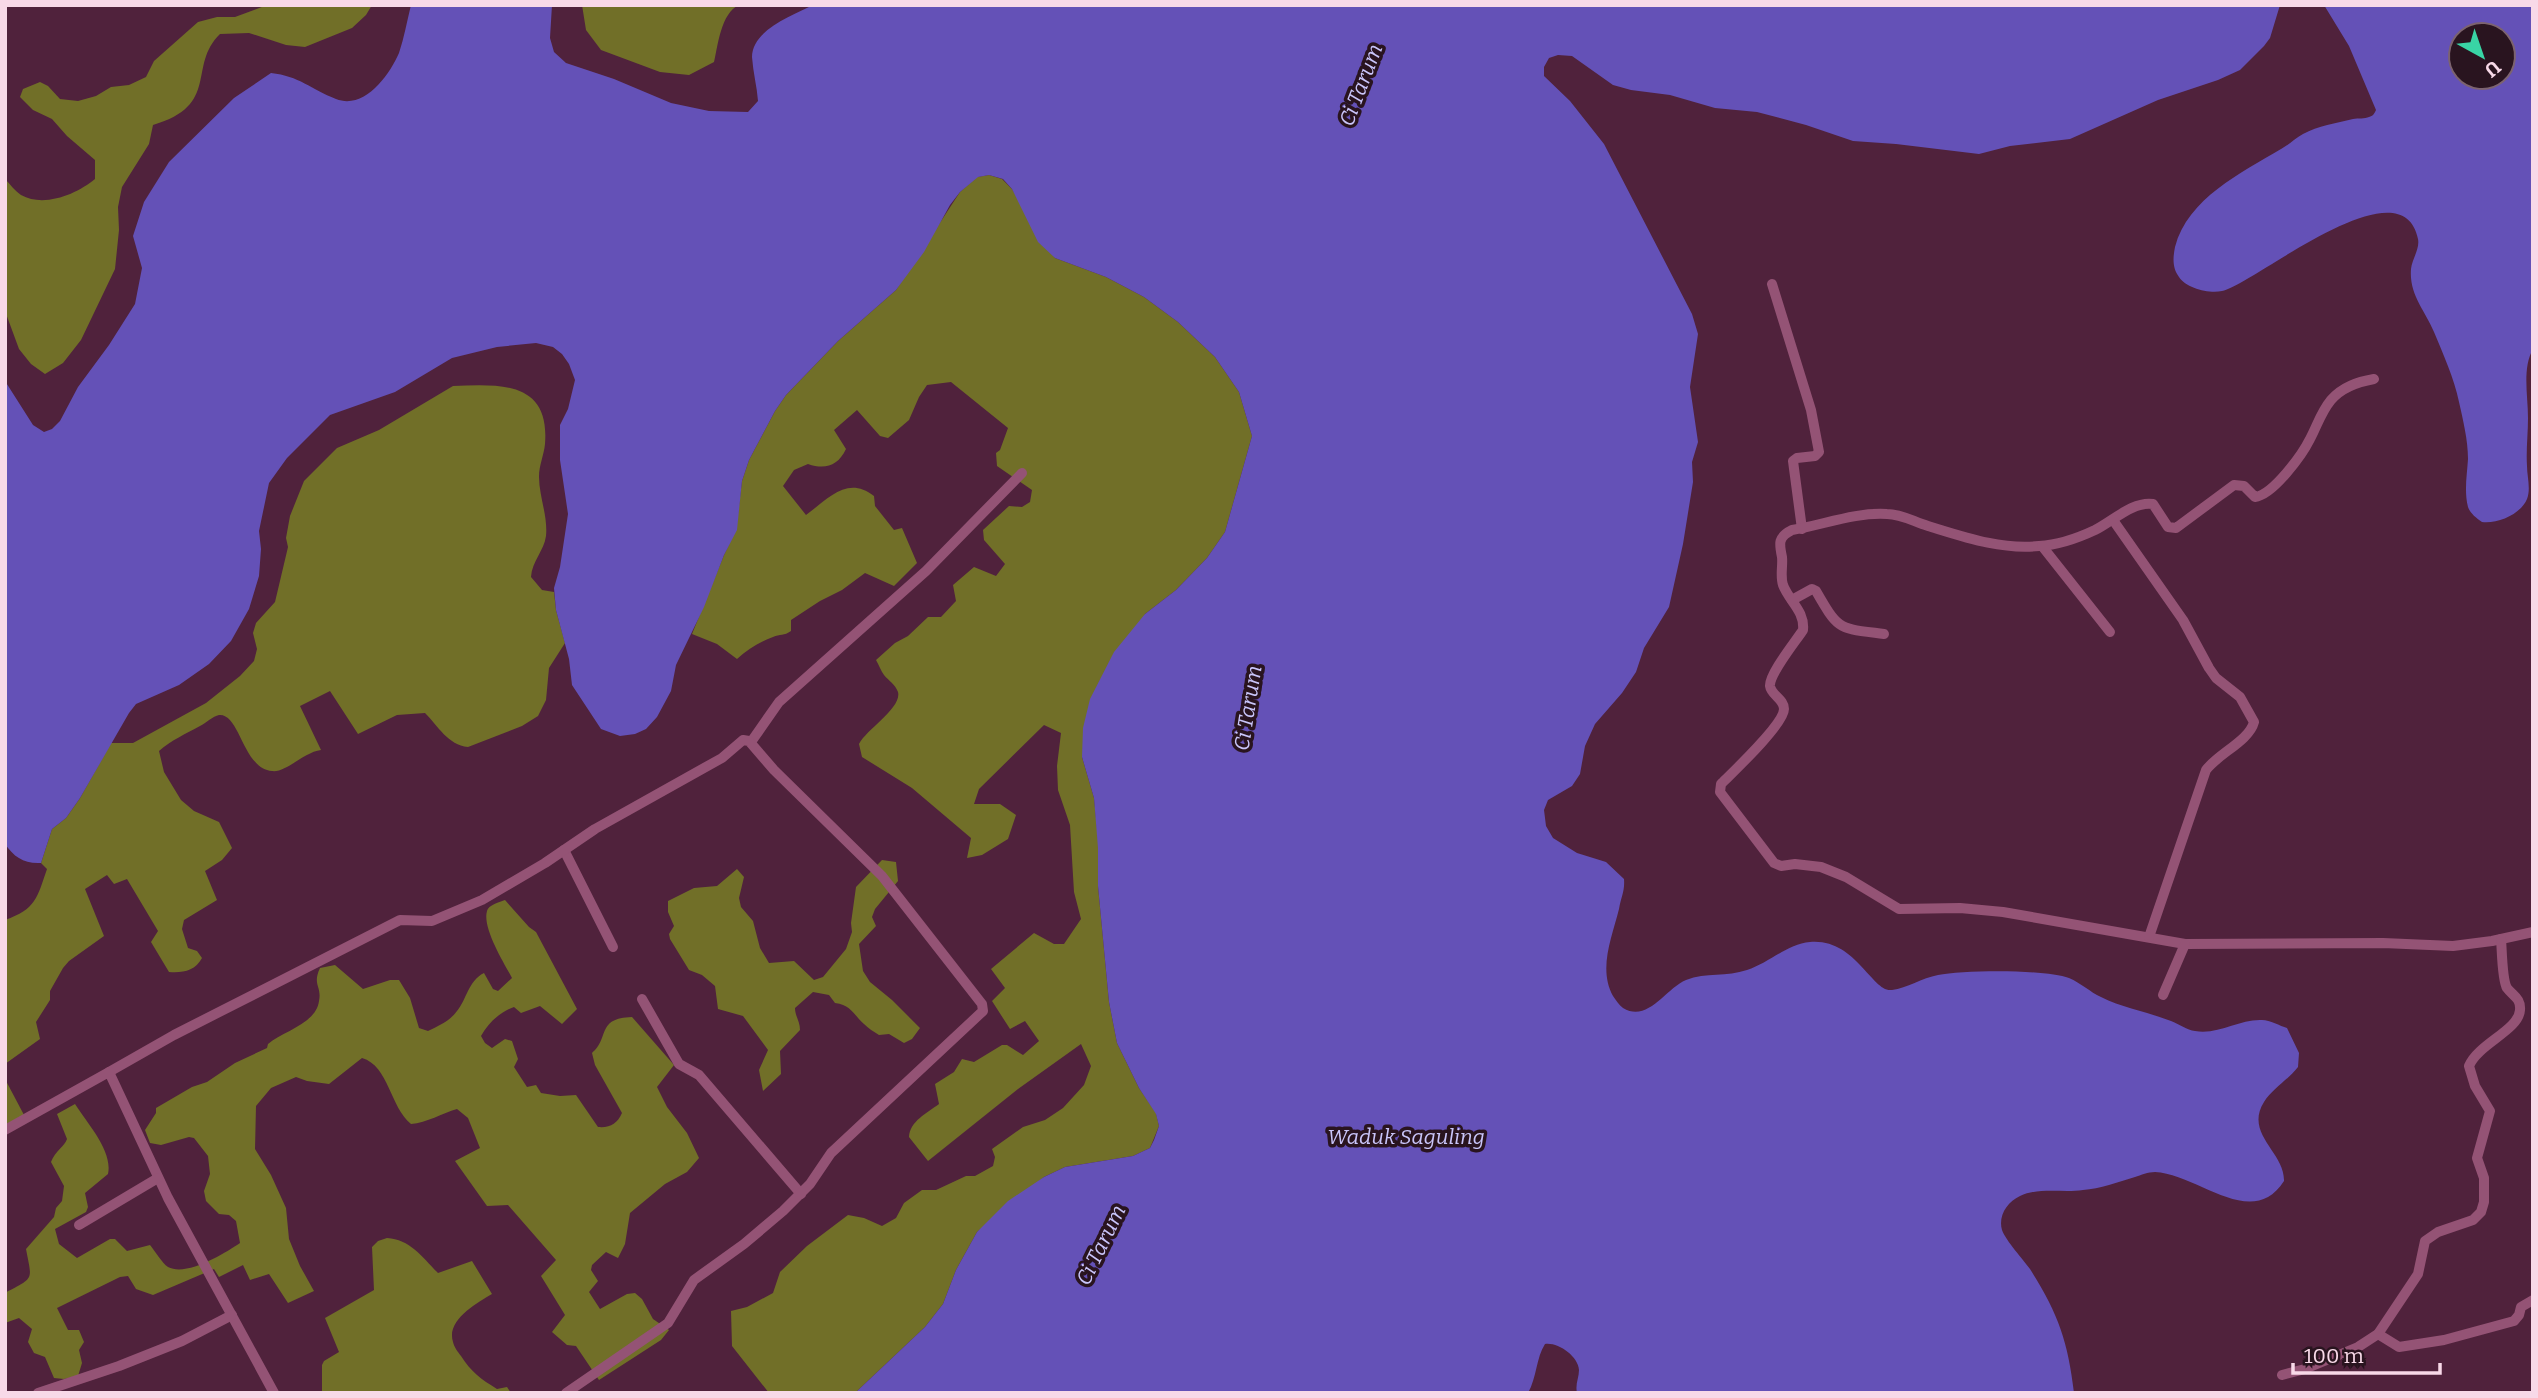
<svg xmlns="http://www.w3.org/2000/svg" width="2538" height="1398" font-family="Bitter,serif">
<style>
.forest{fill:#716f28}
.water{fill:#6451b7;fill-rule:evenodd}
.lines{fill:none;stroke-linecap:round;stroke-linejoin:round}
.minor{stroke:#945375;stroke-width:10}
.labels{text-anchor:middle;stroke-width:7;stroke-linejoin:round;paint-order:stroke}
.water-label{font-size:21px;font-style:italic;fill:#c9c5fa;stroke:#29141f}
</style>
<rect width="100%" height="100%" fill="#50223c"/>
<g class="forest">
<path d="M267,5H372L366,15L352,28L305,47L286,45L249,33L220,34C187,66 221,105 153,125L149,144L122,187L118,207L119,230L115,269L81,340L63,363L45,374L31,364L19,349L5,311V179C10,184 15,191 21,195C44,208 77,194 95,179V160L67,136L52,119L33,110L20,97L23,89L40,82L48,86L60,99L78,101L96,96L111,87L129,85L146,77L154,61L198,22L217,17H235Z"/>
<path d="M582,5H739C721,13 718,45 714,62L689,75L660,72L601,50L586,30Z"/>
<path d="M989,175L1002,179L1012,189L1055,258L1106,277L1144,297L1178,322L1215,357L1239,392L1252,436L1225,532L1207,558L1176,590L1145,614L1082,757L1094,798L1099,848L1098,886L1109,1002L1117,1043L1139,1088L1156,1113L1159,1126L1150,1148L1133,1156L1065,1167L1044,1177L977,1232L956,1270L943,1304L925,1327L855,1393H769L732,1346L731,1311L747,1307L773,1293L780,1272L807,1246L848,1215L864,1218L882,1226L896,1218L904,1203L922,1190H936L966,1176H975L993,1166L995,1157L992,1149L1023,1127L1045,1120L1063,1108L1084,1085L1091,1066L1081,1044L1018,1089L928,1161L909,1137C910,1121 927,1113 939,1104L935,1084L954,1072L962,1059L974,1062L1002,1045H1007L1023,1055L1039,1041L1025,1021L1010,1029L992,1001L1005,988L991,969L1034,933L1054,944H1064L1081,919L1074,892L1070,825L1058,790L1057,766L1061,733L1044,725L979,789L974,804H1000L1016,815L1008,839L982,855L967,858L971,838L912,788L862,757L859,744C867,729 902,708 898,692C895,684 889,681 884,675C881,671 879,665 876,660L895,643L908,636L928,617H941L956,601L953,585L974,567L996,576L1005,564L984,540L983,530L1009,506L1022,507L1030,502L1032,490L997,466L996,453L1000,450L1008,428L951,382L927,385L919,397L909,420L888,438L880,436L857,410L834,430L846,449C838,466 825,470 808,464L794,470L783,486L806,515C828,499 847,475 874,496L875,506L894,530L902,528L917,563L894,586L865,573L842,590L820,601L791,620V631C784,636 780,634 773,637C759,642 748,649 737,659L717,644L692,634L724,555L736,530L742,481L749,460L775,411L786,395L838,341L896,290L960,192L977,177Z"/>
<path d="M453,386C500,384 550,381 545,444C544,455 539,465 539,477C539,496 548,516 546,536C544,551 532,561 531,577L542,590L554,592L556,610L565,643L549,668L546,700L538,716L522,726L468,747C448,745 438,726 425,713L397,715L358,734L330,691L300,706L321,750C304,752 286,773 272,771C243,769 240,713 219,715C213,716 206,723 200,726C185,734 172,740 159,751L164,772L181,800L194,811L219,822L232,848L222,860L205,871L217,900L184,920L182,929L188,948L197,951L202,958C195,971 183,973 169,972L151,942L158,931L127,879L114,884L107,875L85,889L104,936L69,961L63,968L50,991V1000L36,1022L40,1039L5,1064V920C36,909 37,898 47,869L41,863L52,829L66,818L80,798L111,743H133L206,703L240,676L254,661L257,649L253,633L256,623L275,602L288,547L286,538L290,516L304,481L337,448L379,430Z"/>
<path d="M882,860L896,862L898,881L875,909L872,917L876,926L859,944L863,971L870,982L892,1000L920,1028L912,1039L904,1043L889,1034L879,1035C874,1032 868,1028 864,1024C853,1014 851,1005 835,1003L829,995L813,992L795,1008C795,1016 800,1021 800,1030L780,1051L781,1074L763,1091L759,1070L768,1050L743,1016L718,1009L715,986L702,975L689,970L670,939L669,934L674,926L668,912V901L694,888L717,886L737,869L744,877L739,898L741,907L753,921L760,948L769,963L794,961L814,980L823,977L846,949L852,932L851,923L856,887Z"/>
<path d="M505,900L529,927L536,932L577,1009L562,1024L540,1006L521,1013L514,1007C500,1012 488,1023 481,1036L485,1043L492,1048L505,1039L512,1041L518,1059L514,1067L527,1087L536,1085L541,1093L560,1096L576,1095L598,1127C610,1128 617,1124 622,1113L595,1065L592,1053C610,1038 596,1018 632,1017L674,1065L657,1087L667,1107L687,1133L699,1158L687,1172L665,1184L630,1213L625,1244L618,1258L606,1252L592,1265L591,1270L598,1281L589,1292L600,1309L627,1294L635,1293L642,1299L653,1319L669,1330L661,1340L599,1380L576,1346L567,1345L552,1332L565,1315L541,1276L556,1260L508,1205L487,1206L455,1161L480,1148L468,1118L457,1109C442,1113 427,1123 411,1124C390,1107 389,1066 362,1058L329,1084L307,1081L296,1077L271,1088L256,1106L255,1149L271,1175L286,1208L289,1239L300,1266L314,1291L288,1303L269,1274L250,1280L243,1265L219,1277L214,1269L153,1295L136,1289L128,1276L120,1277L57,1308L68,1330H79L84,1342L79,1350L82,1363L78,1376L64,1379L54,1378L45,1357L34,1353L28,1342L32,1329L19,1318L5,1323V1293C35,1277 32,1281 26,1249L54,1217L56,1208L62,1201L64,1186L51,1162C55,1151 65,1146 67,1139L57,1114L75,1104C87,1123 113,1151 108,1174L85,1193L88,1207L86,1212L55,1229L59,1244L77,1258L110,1239H115L127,1251L150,1245C155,1251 162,1263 168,1267C187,1277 225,1253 240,1243L236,1221L229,1215L219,1214L206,1201L204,1191L210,1174L208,1156L194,1138L189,1137L161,1145L150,1143L145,1130L156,1113V1108L192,1087L207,1082L235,1063L267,1048L268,1044C283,1031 316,1024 319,1001C322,986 312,985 320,968L335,965L363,989L390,980H399L410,998L419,1028L428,1031C438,1026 450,1021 457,1011C467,999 468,981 484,973L493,989L498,991L512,978C504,963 482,928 487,911C488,905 500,902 505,900Z"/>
<polygon points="5,1079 24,1115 5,1125"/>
<path d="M387,1238C410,1239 423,1258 438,1273L472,1261L492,1294C477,1303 446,1320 453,1342C454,1347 458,1352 461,1356C471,1372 481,1379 497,1389L507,1387L511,1393H322V1365L324,1361L339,1352L325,1318L374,1290L372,1247L378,1241Z"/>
</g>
<g class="water">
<path d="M411,5H552L550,38L554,52L566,63L614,79L671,103L709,111L748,112L758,101C757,87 753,72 752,57C752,30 793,15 813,5H2280L2270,38L2264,46L2240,70L2218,80L2158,100L2070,139L2010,146L1979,154L1896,144L1853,141L1806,125L1757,112L1715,108L1670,95L1631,90L1613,85L1572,56L1558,55L1549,58L1544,67V76L1570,101L1604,144L1692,314L1698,334L1690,387L1698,442L1692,462L1693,482L1683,544L1669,607L1644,648L1636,672L1622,693L1595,724L1585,746L1580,774L1572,786L1548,800L1544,810L1546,826L1553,838L1577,853L1606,862L1624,879C1625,891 1621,897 1619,909C1612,937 1598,969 1613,996C1616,1000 1619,1005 1623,1008C1648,1023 1665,989 1686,980C1706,972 1727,977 1747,970C1769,963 1787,944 1810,942C1856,938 1872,993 1892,990C1907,988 1922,978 1938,975C1963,970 2045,969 2069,978C2081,983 2090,992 2101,997C2123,1008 2148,1012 2171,1021C2179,1024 2187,1030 2195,1031C2219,1035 2239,1019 2262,1020C2270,1020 2280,1026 2287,1028L2299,1053L2298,1067C2288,1080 2273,1088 2264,1102C2244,1134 2285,1152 2284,1181C2252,1231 2198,1174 2155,1172C2148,1172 2141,1175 2135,1177C2118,1182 2100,1189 2083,1190C2063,1193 2039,1187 2020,1196C2007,1202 1998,1216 2002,1230C2006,1241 2023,1259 2030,1269C2058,1313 2068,1341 2074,1393H1577C1575,1384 1579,1378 1579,1370C1578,1356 1558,1342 1545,1344C1536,1358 1537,1377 1528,1393H855L925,1327L943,1304L956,1270L977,1232L1008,1201L1044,1177L1065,1167L1133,1156L1150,1148L1154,1140L1159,1126L1156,1114L1139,1088L1117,1043L1109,1002L1098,886V848L1094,798L1082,757L1083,728L1090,699L1114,652L1145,614L1176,590L1207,558L1225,532L1252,436L1239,392L1215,357L1178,322L1144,297L1106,277L1055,258L1038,242L1012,189L1003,179L989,175L978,177L960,192L950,205L924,252L896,290L838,341L786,395L775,411L749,460L742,481L737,530L724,555L704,607L676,665L671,691L657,717L646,729L635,734L620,736L601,729L572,685L569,659L556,610L554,588L560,567L568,514L560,460V425L568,409L575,380L569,364L562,354L553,347L536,343L497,347L452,358L395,392L330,415L287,458L269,483L259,531L261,549L259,576L249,609L231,641L209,664L179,685L136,704L129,713L80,798L66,818L52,829L41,863C24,864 14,857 5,844V381L33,425L44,432L52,429L60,421L78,387L109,345L135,304L142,268L133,236L144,202L169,162L234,98L271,73C299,76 311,89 336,99C364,110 389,76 399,53C404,38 407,21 411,5Z"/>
<path d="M2324,5H2533V349C2522,368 2528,396 2528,418C2528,434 2526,450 2527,466C2527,476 2531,489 2527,499C2521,514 2498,524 2482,522C2476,518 2470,513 2468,507C2464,491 2467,475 2468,459C2468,440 2463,420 2459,402C2454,378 2443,354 2434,332C2425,310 2409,295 2411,269C2412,259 2420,249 2418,239C2402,160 2254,284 2222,291C2209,294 2186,288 2179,277C2172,268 2173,257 2175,247C2188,198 2241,173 2281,149C2289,145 2295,138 2303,134C2318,126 2336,123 2353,119C2358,118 2365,119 2369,117C2373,116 2374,114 2376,110L2349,46ZM2461,35H2503V77H2461Z"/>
</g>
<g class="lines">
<g class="minor">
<polyline points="1772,284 1811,410 1819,452 1815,456 1797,458 1793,461 1802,529"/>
<path d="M2374,379C2357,382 2342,387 2331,400C2321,412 2317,426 2310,439C2302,455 2273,495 2255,497L2244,486L2234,485L2176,528L2168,527L2153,504C2133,501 2113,521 2095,530C2078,538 2058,545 2039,546C2001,550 1964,537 1928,526C1914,522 1902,514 1887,514C1855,512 1823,525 1792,530C1778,537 1779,543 1782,557C1783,566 1780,576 1783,585C1789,601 1805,611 1803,630C1796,641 1769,674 1770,686C1771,695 1784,699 1784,709C1784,724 1733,772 1721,784L1720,792L1774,863L1781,866L1795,864L1821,867L1846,877L1899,909L1960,908L2003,912L2185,944L2383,943L2453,946L2492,941L2533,932"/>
<path d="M2113,520L2183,620L2209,668L2216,678L2240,697L2254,722C2249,741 2219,753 2206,770L2149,937"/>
<polyline points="2042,546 2110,632"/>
<path d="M1792,600L1812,589L1816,591C1839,631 1838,628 1884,634"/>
<polyline points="751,742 779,702 926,571 1022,473"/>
<polyline points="564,850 613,947"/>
<polyline points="2163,995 2185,944"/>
<polyline points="642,999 679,1064 699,1075 801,1194"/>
<polyline points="109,1072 174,1035 400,920 432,921 482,900 545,863 595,829 722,758 743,740 749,741 774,770 882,876 982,1004 983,1011 831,1153 810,1184 783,1211 744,1244 694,1280 668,1323 566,1393"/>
<polyline points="5,1130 109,1072 168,1198 274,1393"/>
<polyline points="79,1225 158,1178"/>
<polyline points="2378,1334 2399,1347 2444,1340 2514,1321 2519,1315 2521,1307 2533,1300"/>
<path d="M2282,1375L2305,1369L2358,1347L2378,1334L2418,1274L2425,1241L2438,1232L2473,1220L2481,1212L2484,1202V1178L2477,1158L2490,1111L2475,1086L2469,1066C2478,1044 2519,1030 2520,1010C2521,998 2513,996 2507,988C2502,980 2502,950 2501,939"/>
<polyline points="38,1393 119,1366 182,1341 232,1315"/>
</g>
</g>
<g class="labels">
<g class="water-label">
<text transform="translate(1361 85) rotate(-69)" y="7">Ci Tarum</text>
<text transform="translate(1248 708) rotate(-81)" y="7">Ci Tarum</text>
<text x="1406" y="1144">Waduk Saguling</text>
<text transform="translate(1101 1245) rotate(-64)" y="7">Ci Tarum</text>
</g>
</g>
<rect width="2538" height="1398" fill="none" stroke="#f8d9e8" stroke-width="14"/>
<g transform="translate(2482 56) rotate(140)"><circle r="33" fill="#29141f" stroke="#7c636f" stroke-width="2"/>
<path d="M0-5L12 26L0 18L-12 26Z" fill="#39d4a5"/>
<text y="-10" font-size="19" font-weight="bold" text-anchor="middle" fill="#f8d9e8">U</text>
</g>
<path d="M2293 1363v10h147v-10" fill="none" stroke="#f8d9e8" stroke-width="3.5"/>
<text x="2304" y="1363" font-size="21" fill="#f8d9e8" stroke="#29141f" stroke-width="5" paint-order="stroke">100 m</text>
</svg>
